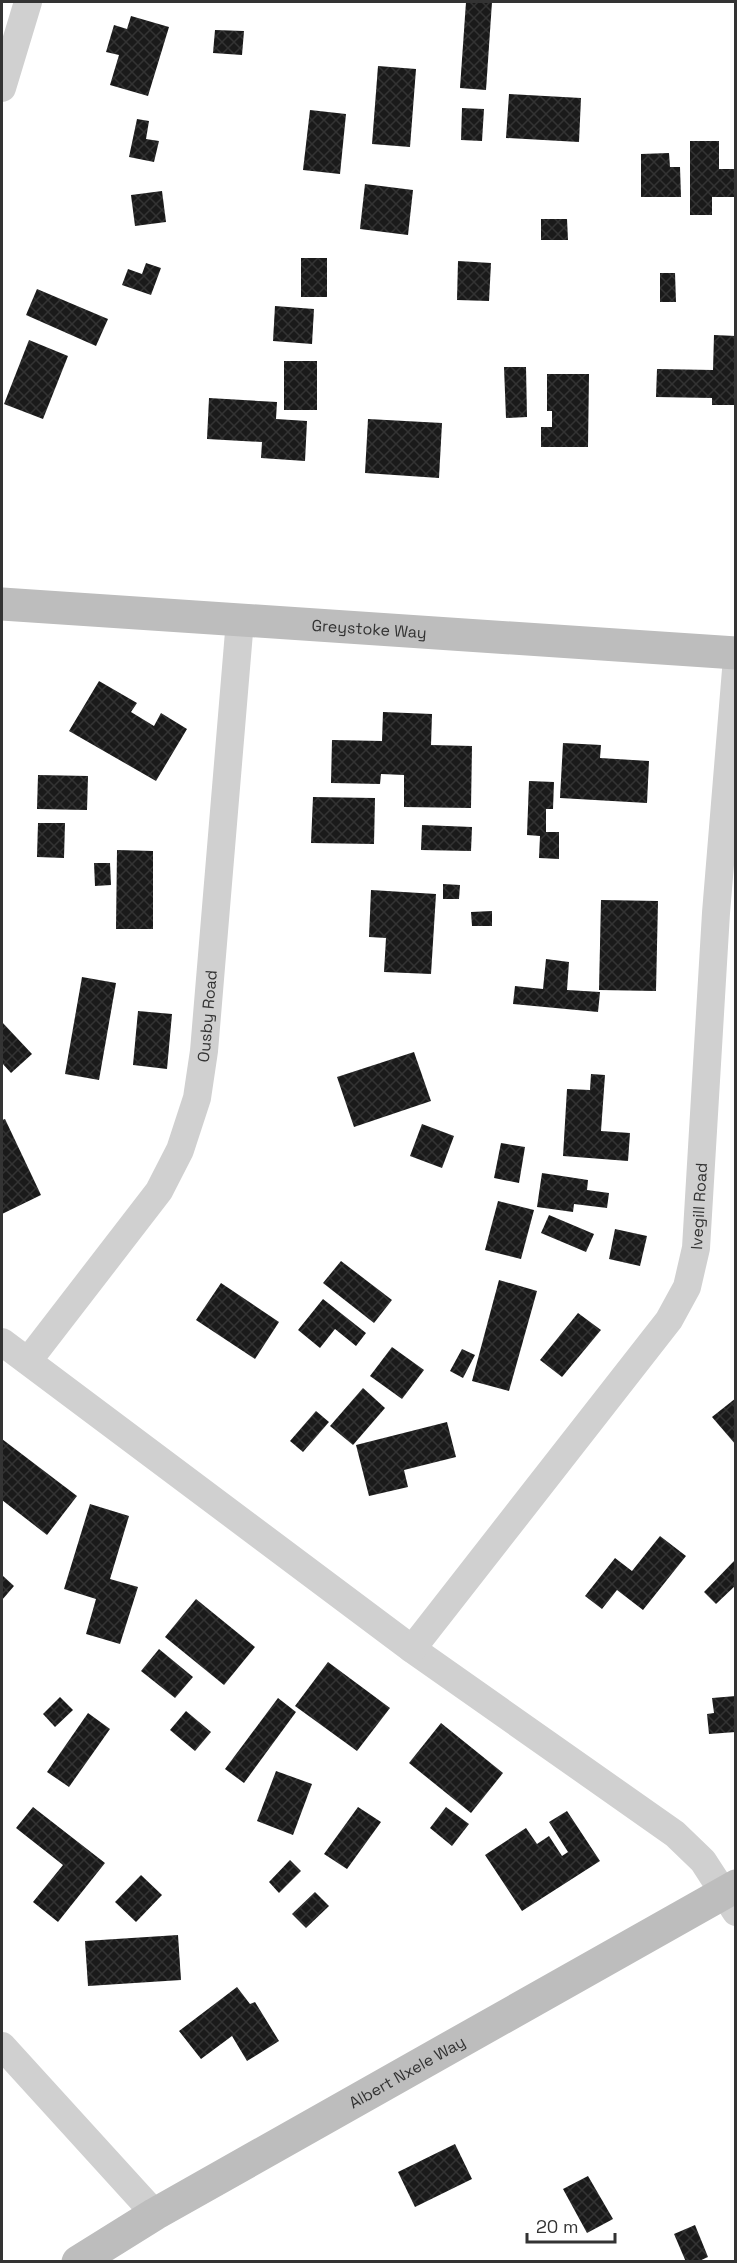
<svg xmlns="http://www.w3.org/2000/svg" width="737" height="2263" font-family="'Space Grotesk',sans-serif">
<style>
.building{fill:url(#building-cross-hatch)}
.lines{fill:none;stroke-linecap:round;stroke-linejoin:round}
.street{stroke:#d0d0d0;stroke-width:28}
.secondary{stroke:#bdbdbd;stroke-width:33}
.labels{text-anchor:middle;stroke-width:6;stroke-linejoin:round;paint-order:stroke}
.street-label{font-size:16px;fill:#333;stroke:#fff}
</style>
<defs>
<pattern id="building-cross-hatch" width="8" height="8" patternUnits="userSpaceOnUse" patternTransform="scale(1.5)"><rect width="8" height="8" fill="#1a1a1a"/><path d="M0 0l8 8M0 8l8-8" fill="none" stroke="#333"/></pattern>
</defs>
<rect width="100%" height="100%" fill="#fff"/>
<g class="building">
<polygon points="466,2 492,2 486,90 460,88"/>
<polygon points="131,16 169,27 148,96 110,85 119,55 106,52 114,25 127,29"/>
<polygon points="215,30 244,31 242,55 213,53"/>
<polygon points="378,66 416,69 410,147 372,144"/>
<polygon points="509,94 581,98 579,142 506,138"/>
<polygon points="462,108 484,109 482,141 461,140"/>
<polygon points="310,110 346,114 340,174 303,170"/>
<polygon points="137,119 149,121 146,139 159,141 154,162 129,157"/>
<polygon points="690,141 719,141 719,169 736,169 736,197 712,197 712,215 690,215"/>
<polygon points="669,153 670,167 680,167 681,197 641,197 641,154"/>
<polygon points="365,184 413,190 408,235 360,229"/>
<polygon points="162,191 166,222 135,226 131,195"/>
<polygon points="541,219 567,219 568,240 541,240"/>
<rect x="301" y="258" width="26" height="39"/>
<polygon points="458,261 491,263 489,301 457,300"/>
<polygon points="146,263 161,268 151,295 122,285 128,269 142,274"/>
<polygon points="660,273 675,273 676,302 660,302"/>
<polygon points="37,289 108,319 96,346 26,315"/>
<polygon points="275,306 314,309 312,344 273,341"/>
<polygon points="714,335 736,336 736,405 712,405 712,398 656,397 657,369 713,370"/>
<polygon points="29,340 68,356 43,419 4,404"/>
<rect x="284" y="361" width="33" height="49"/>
<polygon points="504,367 526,367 527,417 506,418"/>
<polygon points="547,374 589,374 588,447 541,447 541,427 552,427 552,411 547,411"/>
<polygon points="209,398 277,402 276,419 307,421 305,461 261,458 262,442 207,439"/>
<polygon points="368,419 442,423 439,478 365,473"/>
<polygon points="99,681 137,703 131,712 154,726 161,713 187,729 156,781 69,731"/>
<polygon points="383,712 432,714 431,745 472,746 471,808 404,807 404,775 381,774 380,784 331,783 332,740 382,741"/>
<polygon points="563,743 601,745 600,758 649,761 647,803 560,798"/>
<polygon points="38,775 88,776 87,810 37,809"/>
<polygon points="529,781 554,782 553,809 546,809 546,832 559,832 559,859 539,858 540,836 527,835"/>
<polygon points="313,797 375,798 374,844 311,843"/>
<polygon points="38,823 65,823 64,858 37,857"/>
<polygon points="422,825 472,827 471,851 421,850"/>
<polygon points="117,850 153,851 153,929 116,929"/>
<polygon points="94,863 110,863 111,885 95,886"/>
<polygon points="443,884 460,885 459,899 443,899"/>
<polygon points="371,890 436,894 431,974 384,972 386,938 369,937"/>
<polygon points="601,900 658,901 656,991 599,990"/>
<polygon points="492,911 492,926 472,926 471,912"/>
<polygon points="546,959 569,962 567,990 600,992 598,1012 513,1004 515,986 543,989"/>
<polygon points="82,977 116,983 99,1080 65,1074"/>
<polygon points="138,1011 172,1014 167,1069 133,1065"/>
<polygon points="2,1022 32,1054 11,1073 2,1063"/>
<polygon points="414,1052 431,1101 354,1127 337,1077"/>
<polygon points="591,1074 605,1075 601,1131 630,1133 628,1161 563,1156 567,1089 590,1090"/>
<polygon points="5,1119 41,1195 2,1214 2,1120"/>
<polygon points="422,1124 454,1136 442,1168 410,1156"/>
<polygon points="501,1143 525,1147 519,1183 494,1178"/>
<polygon points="542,1173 588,1180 587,1190 609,1193 607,1208 574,1204 573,1212 537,1207"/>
<polygon points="498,1201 534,1210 521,1259 485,1250"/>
<polygon points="549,1215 594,1234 586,1252 541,1233"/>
<polygon points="615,1229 647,1236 640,1266 609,1259"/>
<polygon points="341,1261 392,1300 374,1323 323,1283"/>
<polygon points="499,1280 537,1291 509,1391 472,1381"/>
<polygon points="221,1283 279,1322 255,1359 196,1320"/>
<polygon points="323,1299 366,1333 356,1346 335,1329 320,1348 298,1330"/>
<polygon points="578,1313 601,1330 562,1377 540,1360"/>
<polygon points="392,1347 424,1370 402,1399 370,1376"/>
<polygon points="462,1349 475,1355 463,1378 450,1371"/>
<polygon points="363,1388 385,1408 353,1445 330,1426"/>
<polygon points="736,1398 736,1445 712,1417"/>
<polygon points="316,1411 329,1422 303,1452 290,1441"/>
<polygon points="447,1422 456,1457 404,1470 408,1487 369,1496 356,1445"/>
<polygon points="2,1439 77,1496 47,1535 2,1500"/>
<polygon points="90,1504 129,1516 110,1579 138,1587 120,1644 86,1634 96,1599 64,1589"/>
<polygon points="660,1536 686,1556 643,1610 617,1590 602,1609 585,1596 615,1558 632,1571"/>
<polygon points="736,1559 736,1585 716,1604 704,1592"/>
<polygon points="2,1575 14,1586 2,1600"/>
<polygon points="196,1599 255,1647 224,1685 165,1637"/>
<polygon points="159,1649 193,1677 175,1698 141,1671"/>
<polygon points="328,1662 390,1708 357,1751 295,1706"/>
<polygon points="736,1696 736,1732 709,1734 707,1714 714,1713 712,1698"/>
<polygon points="60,1697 73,1710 55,1727 43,1714"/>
<polygon points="278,1698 296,1712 244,1783 225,1769"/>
<polygon points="186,1711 211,1732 195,1751 170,1730"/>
<polygon points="88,1713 110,1729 69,1787 47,1772"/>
<polygon points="441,1723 503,1773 471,1813 409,1763"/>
<polygon points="276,1771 312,1784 293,1835 257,1821"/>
<polygon points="33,1807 105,1863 58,1922 33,1902 63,1865 16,1828"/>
<polygon points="358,1807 381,1822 347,1869 324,1854"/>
<polygon points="446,1807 469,1824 452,1846 430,1828"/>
<polygon points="567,1811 600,1861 522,1911 485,1855 526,1828 537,1844 549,1836 562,1856 568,1852 549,1822"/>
<polygon points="290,1860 301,1871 279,1893 269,1882"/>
<polygon points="141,1875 162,1895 136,1922 115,1902"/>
<polygon points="315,1892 329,1906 306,1928 292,1914"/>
<polygon points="178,1935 181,1980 88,1986 85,1941"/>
<polygon points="237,1987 250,2004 255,2002 279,2041 247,2061 232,2036 201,2059 179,2031"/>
<polygon points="455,2144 472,2179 415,2207 398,2172"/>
<polygon points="588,2176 613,2219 587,2233 563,2189"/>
<polygon points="695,2225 708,2257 697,2262 686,2262 674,2234"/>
</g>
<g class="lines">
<g class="street">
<polyline points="2,88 28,2"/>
<polyline points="2,1342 412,1649 675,1834 703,1861 736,1912"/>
<path id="s1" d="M28,1361L159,1191L180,1150L197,1098L204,1051L240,620"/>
<path id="s2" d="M412,1649L669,1320L687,1287L696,1248L716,913L736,670"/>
<polyline points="2,2046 155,2214"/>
</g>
<g class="secondary">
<path id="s3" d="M2,604L736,653"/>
<path id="s4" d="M78,2262L155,2214L736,1886"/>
</g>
</g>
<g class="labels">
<g class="street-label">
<text dy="6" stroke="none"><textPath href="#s3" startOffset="368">Greystoke Way</textPath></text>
<text dy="6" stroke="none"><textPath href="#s1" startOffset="398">Ousby Road</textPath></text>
<text dy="6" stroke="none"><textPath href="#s2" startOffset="537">Ivegill Road</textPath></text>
<text dy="6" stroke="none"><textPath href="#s4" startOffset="380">Albert Nxele Way</textPath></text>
</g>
</g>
<rect width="737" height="2263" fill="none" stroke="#333333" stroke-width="6"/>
<path d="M527 2233v9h88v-9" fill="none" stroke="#333333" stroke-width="3"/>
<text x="536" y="2233" font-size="18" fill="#333333" stroke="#ffffff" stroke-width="4.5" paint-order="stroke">20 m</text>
</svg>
